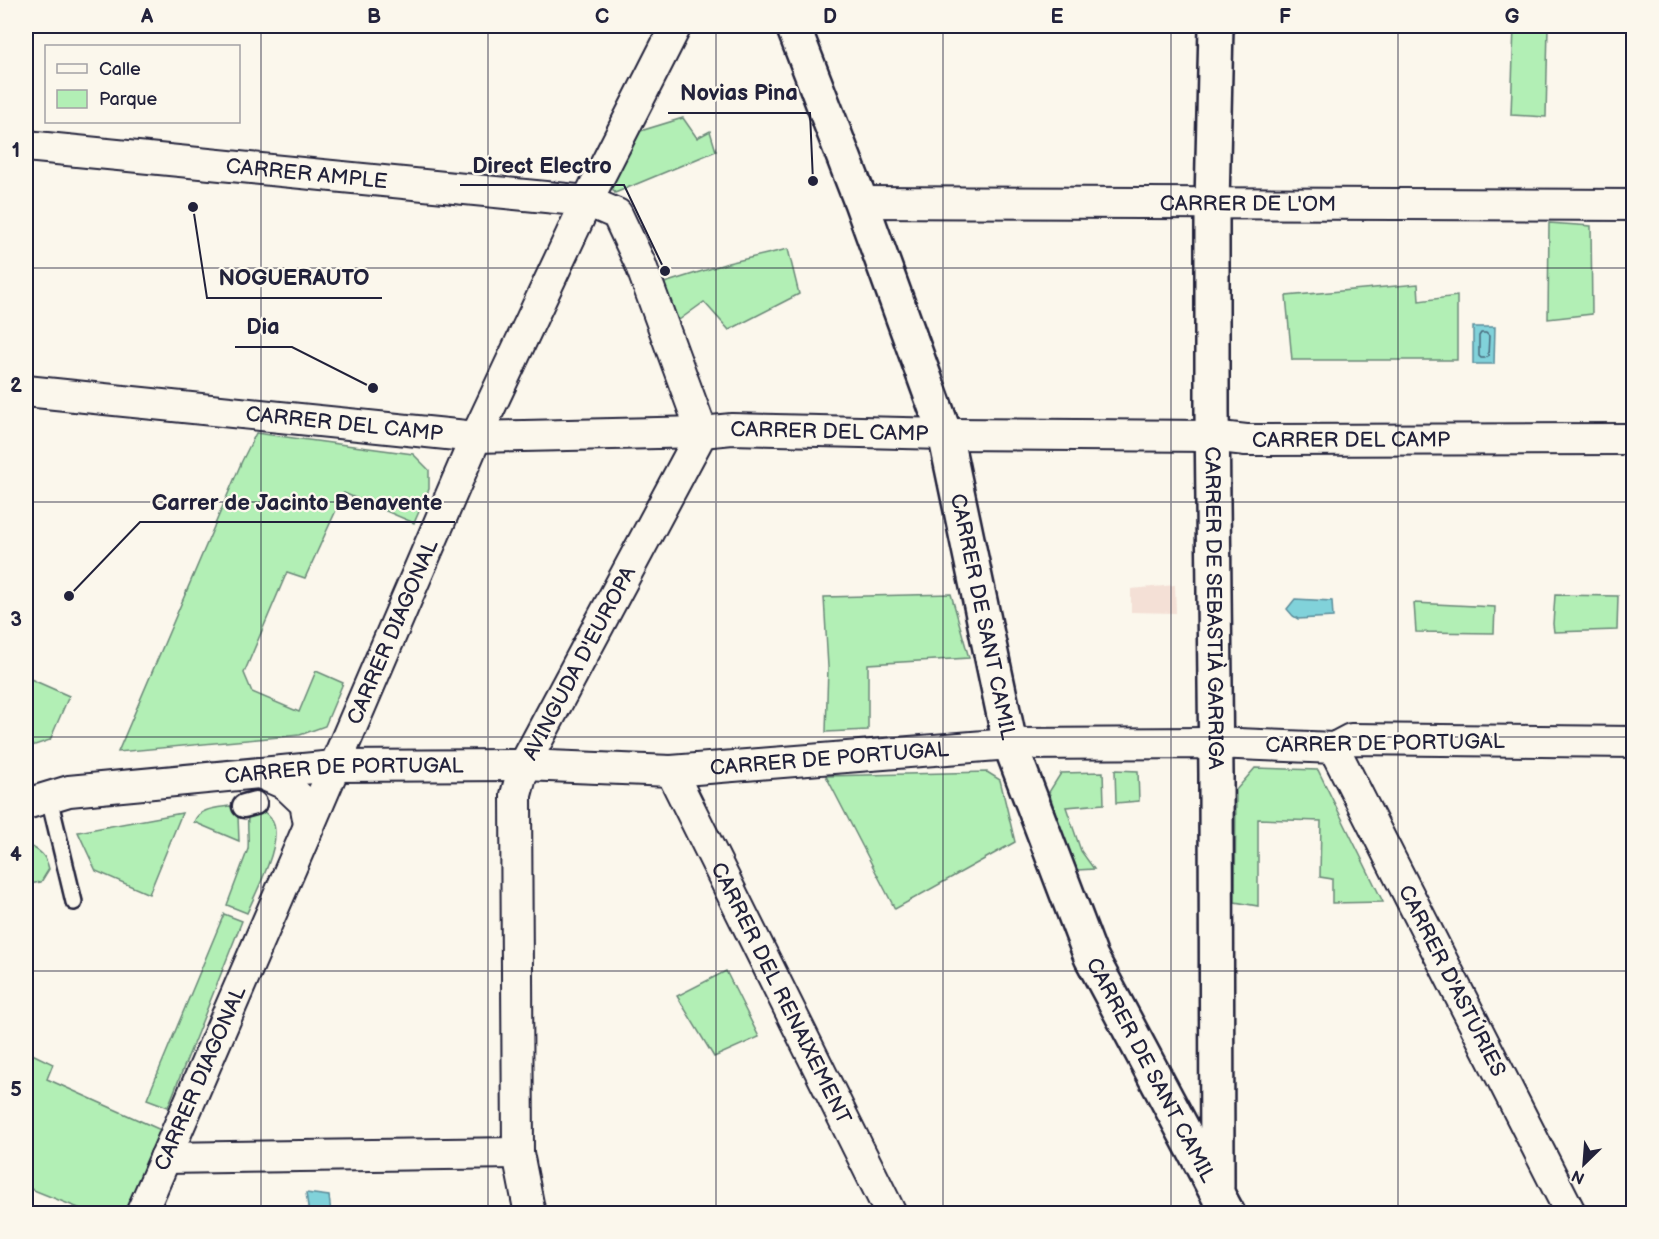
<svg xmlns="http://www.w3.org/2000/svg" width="1659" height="1239" font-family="'Balsamiq Sans',sans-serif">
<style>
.built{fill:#f4e0d6}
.green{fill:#b2efb5;stroke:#6a8878;stroke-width:1.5}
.water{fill:#81d2da;stroke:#5b8c9a;stroke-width:1.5}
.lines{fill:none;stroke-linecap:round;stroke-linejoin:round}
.shore{stroke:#48687b;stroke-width:1.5}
.service-casing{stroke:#22223b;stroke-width:20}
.pedestrian-casing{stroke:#22223b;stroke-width:27}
.minor-casing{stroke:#22223b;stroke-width:34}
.tertiary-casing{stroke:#22223b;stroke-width:38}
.service{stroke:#fbf7ec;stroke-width:15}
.pedestrian{stroke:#fbf7ec;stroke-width:22}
.minor{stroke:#fbf7ec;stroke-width:30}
.tertiary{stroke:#fbf7ec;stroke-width:33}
.grid{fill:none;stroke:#22223b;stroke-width:1.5;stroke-opacity:0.55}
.labels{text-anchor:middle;stroke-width:4.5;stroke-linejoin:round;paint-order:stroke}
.street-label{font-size:21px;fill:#22223b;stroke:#fbf7ec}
.leader{fill:none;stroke:#22223b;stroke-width:2}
.callout-dot{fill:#22223b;stroke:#fbf7ec;stroke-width:2}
.callout-label{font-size:22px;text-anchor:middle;font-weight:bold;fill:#22223b;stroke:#fbf7ec;stroke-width:4.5;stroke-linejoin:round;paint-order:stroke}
.neatline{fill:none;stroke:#22223b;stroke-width:2}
.grid-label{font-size:20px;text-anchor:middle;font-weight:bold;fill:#22223b}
</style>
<rect width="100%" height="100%" fill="#fbf7ec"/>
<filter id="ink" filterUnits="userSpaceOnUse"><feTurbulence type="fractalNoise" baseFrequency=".0167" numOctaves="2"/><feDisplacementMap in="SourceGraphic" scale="12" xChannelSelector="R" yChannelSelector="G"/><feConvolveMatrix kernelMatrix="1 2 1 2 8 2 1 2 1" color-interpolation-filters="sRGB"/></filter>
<g filter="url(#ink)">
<polygon class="built" points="1175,585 1176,613 1131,612 1131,589"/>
<g class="green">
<polygon points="1514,26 1548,26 1546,117 1511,115"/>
<polygon points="683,118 697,138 710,131 716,151 615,193 608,181 634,133"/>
<polygon points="1549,223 1591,226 1592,314 1548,319"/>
<polygon points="788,249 799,294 729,330 704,302 679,320 658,285 728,263"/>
<polygon points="1418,284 1419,301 1457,296 1457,360 1292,360 1286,296"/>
<polygon points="256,433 413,454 429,470 429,489 414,523 344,493 305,578 287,572 244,673 252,692 299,712 316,671 343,683 325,726 300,735 118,752 242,461"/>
<polygon points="951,594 969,658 868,664 868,730 826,732 828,667 824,597"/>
<polygon points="1555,595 1618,596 1617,630 1554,632 1553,624"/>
<polygon points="1414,603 1495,607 1494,633 1416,632"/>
<polygon points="26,677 69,696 50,740 26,748"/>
<polygon points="1255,768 1318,770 1383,902 1332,903 1332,879 1320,877 1321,821 1258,819 1258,906 1235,902 1236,790"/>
<polygon points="1115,770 1138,771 1139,801 1116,803"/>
<polygon points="987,772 1000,780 1015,842 895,909 826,776"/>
<polygon points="1103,772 1104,804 1066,807 1081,851 1094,869 1077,870 1062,835 1049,792 1061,773"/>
<path d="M230,806L235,809L238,816L239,841L194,822C199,808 217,808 230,806Z"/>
<path d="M260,809C269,815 275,821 275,832C276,855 256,892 247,913L227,905L248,849C249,837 247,829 248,816Z"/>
<polygon points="182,813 149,894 96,871 78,832"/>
<path d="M28,845C41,851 46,856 49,869L41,882L29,884L26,883V846Z"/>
<polygon points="224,914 242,921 168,1107 147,1099"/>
<polygon points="726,971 759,1037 714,1057 677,996"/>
<polygon points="26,1051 53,1064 47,1079 174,1136 141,1213 91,1213 26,1187 26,1132 30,1119 26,1128"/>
</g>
<g class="water">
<polygon points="1473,327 1495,327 1494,364 1473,364"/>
<polygon points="1295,599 1332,601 1333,617 1298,619 1293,616 1287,609"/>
<polygon points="306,1193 329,1196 331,1213 309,1213"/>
</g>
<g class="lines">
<polygon class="shore" points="1481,333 1486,333 1489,336 1488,356 1485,358 1481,358 1479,356 1479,336"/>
<g class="service-casing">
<polyline id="service" points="49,798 74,902"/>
</g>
<g class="pedestrian-casing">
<polyline id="pedestrian" points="244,806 255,803"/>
</g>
<g class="minor-casing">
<g id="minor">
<path id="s1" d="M26,146L587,201L617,214L640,263L702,432L524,765L516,795L518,1153L530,1214"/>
<path id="s2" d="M861,202L1634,205"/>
<path id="s3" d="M26,391L476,437L702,432L732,429L945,434L1212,436L1246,440L1634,439"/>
<path id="s4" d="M1334,748L1571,1214"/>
<path id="s5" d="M671,771L891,1214"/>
<polyline points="260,773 285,784 305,803 309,824"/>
<path id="s6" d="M26,804L69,791L334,766L524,765L671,771L1010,744L1215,743L1334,748L1351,739L1634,742"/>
<polyline points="165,1158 518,1153"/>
<path id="s7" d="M141,1214L303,840L476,437L587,201L676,26"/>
</g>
</g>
<g class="tertiary-casing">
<g id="tertiary">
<path id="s8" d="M793,26L861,202L945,434L1010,744L1091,957L1228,1214"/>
<path id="s9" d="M1216,26L1212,204V411L1216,774L1217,1187"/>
</g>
</g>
<use href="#service" class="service"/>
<use href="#pedestrian" class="pedestrian"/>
<use href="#minor" class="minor"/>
<use href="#tertiary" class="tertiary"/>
</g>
</g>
<path class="grid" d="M261,26V1214M488,26V1214M716,26V1214M943,26V1214M1171,26V1214M1398,26V1214M26,268H1634M26,502H1634M26,737H1634M26,971H1634"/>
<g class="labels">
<g class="street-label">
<text dy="7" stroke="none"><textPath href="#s1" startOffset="282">CARRER AMPLE</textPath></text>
<text dy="7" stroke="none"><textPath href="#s2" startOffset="387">CARRER DE L'OM</textPath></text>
<text dy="7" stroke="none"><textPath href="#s3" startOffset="320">CARRER DEL CAMP</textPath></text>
<text dy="7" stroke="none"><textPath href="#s3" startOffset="806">CARRER DEL CAMP</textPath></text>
<text dy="7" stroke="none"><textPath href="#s3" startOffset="1328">CARRER DEL CAMP</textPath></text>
<text dy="7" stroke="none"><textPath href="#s9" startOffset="582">CARRER DE SEBASTIÀ GARRIGA</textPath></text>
<text dy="7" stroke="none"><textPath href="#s8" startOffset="622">CARRER DE SANT CAMIL</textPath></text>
<text dy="7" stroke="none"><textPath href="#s7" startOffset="634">CARRER DIAGONAL</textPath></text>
<text transform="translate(579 663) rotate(-62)" y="7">AVINGUDA D'EUROPA</text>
<text transform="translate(1385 743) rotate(-1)" y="7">CARRER DE PORTUGAL</text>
<text dy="7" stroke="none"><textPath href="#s6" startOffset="807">CARRER DE PORTUGAL</textPath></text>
<text dy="7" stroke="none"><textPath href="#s6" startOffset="321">CARRER DE PORTUGAL</textPath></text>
<text dy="7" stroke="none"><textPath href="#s4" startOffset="261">CARRER D'ASTÚRIES</textPath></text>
<text dy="7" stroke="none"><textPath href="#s5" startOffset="248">CARRER DEL RENAIXEMENT</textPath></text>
<text dy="7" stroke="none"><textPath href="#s8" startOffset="1108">CARRER DE SANT CAMIL</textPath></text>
<text dy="7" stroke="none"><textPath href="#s7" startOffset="148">CARRER DIAGONAL</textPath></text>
</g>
</g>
<path class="leader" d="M813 181L810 113H668M665 271L624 185H460M193 207L207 298H382M373 388L292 347H235M69 596L140 522H455"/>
<g class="callout-dot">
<circle cx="813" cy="181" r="6"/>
<circle cx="665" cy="271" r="6"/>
<circle cx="193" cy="207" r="6"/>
<circle cx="373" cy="388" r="6"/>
<circle cx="69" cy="596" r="6"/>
</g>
<g class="callout-label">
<text x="739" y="100">Novias Pina</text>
<text x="542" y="173">Direct Electro</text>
<text x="294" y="285">NOGUERAUTO</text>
<text x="263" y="334">Dia</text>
<text x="297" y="510">Carrer de Jacinto Benavente</text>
</g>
<rect width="1659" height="1239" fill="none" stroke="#fbf7ec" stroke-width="66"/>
<rect x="45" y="45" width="195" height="78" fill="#fbf7ec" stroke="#a4a2a5" stroke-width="1.5"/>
<rect x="57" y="64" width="30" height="9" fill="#fbf7ec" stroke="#a4a2a5" stroke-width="1.5"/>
<text x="99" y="75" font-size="18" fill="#22223b">Calle</text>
<rect x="57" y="90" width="30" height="18" fill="#b2efb5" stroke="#a4a2a5" stroke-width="1.5"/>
<text x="99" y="105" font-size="18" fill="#22223b">Parque</text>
<g transform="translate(1584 1164) rotate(205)" stroke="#fbf7ec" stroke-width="4.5" paint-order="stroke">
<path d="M0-4.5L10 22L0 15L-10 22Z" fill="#22223b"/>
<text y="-9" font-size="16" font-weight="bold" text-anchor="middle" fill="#22223b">N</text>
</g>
<rect x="33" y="33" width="1593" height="1173" class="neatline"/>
<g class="grid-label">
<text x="147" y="23">A</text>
<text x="374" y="23">B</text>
<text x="602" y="23">C</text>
<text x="830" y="23">D</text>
<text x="1057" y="23">E</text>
<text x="1285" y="23">F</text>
<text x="1512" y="23">G</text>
<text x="16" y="157">1</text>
<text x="16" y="392">2</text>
<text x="16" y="626">3</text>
<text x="16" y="861">4</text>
<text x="16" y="1096">5</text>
</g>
</svg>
